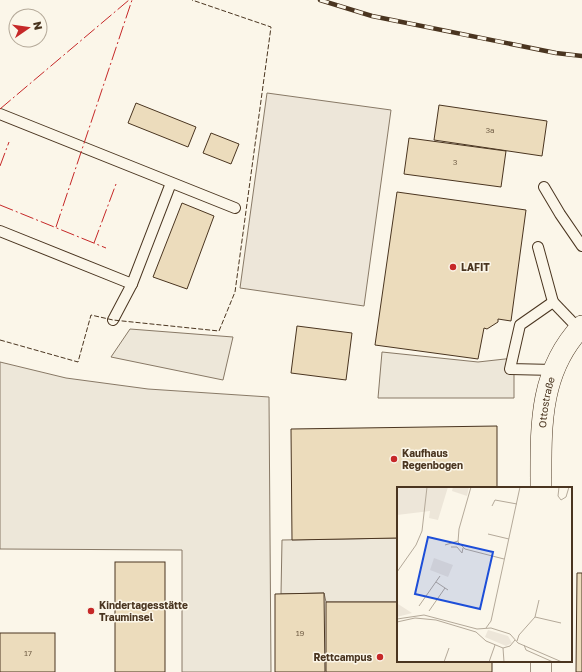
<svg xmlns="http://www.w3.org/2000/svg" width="582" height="672" font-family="'Golos Text',sans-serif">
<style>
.green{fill:#ede6d9;stroke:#887966}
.parking{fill:#ede7d9;stroke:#887966}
.building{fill:#ecdcbc;stroke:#4a3520}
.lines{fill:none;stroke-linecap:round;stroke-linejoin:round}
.service-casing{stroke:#4a3520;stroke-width:12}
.minor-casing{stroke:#4a3520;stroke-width:22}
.service{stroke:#fbf6e9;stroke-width:10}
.minor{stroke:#fbf6e9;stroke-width:21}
.rail-casing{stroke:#4a3520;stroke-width:4.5}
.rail{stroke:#fbf6e9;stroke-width:3;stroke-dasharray:9;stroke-linecap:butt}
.fence{stroke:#4a3520;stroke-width:1;stroke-dasharray:5 2;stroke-linecap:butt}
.power{stroke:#c62828;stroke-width:1;stroke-dasharray:14 3 2 3;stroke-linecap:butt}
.poi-dot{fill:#c62828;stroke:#fbf6e9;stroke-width:1.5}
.labels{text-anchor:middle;stroke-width:3;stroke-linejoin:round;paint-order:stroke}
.number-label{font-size:8px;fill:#725f47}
.poi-label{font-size:10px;font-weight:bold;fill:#4a3520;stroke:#fbf6e9;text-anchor:start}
.street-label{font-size:10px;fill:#4a3520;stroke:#fbf6e9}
.inset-road{fill:none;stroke:#b4a999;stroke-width:1}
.view{fill:#1d4ed8;fill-opacity:0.15;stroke:#1d4ed8;stroke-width:2}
.inset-edge{fill:none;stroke:#4a3520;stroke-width:2}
</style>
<rect width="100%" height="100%" fill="#fbf6e9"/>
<polygon class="green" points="267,93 391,110 364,306 240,288"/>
<g class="parking">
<polygon points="130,329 233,337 223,380 111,357"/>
<polygon points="382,352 478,362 514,358 514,398 378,398"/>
<polygon points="0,362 66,378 148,389 269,397 271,672 182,672 182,550 0,549"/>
<polygon points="398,538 398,602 326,602 324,593 281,594 282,540"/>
</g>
<g class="building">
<polygon points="136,103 196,127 188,147 128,123"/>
<polygon points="439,105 547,121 542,156 434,140"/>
<polygon points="211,133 239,144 231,164 203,153"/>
<polygon points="409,138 506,151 501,187 404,174"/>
<polygon points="397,192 526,210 511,321 498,319 498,322 487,329 484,328 478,359 375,345"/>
<polygon points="182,203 214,216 187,289 153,277"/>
<polygon points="297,326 352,333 346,380 291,373"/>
<polygon points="497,426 497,488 398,488 398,538 292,540 291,429"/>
<rect x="115" y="562" width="50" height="110"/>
<polygon points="577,573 582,573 582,672 576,672"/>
<polygon points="324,593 325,672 275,672 275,594"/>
<polygon points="326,602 398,602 398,661 492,661 492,672 326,672"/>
<rect x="0" y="633" width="55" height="39"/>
</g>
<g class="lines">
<g class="service-casing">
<g id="service">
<polyline points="0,114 235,208"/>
<polyline points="544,187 560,214 582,246"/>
<polyline points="0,231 132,284"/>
<polyline points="538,247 553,302 520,325 510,369 554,370"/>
<polyline points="553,302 579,329"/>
<polyline points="113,320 132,284 171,183"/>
</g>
</g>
<g class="minor-casing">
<g id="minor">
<path id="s1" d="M541,488C541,429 538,372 582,326"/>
<polyline points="541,672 541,661"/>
</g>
</g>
<use href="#service" class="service"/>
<use href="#minor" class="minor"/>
<g class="rail-casing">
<polyline id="rail" points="320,0 372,16 556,53 582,56"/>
</g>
<use href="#rail" class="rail"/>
<polyline class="fence" points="0,340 78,362 91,315 113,320 219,331 235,292 271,27 192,0"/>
<g class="power">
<polyline points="0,109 129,0"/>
<polyline points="0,166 9,142"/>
<polyline points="0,205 106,248"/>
<polyline points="56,227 132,0"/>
<polyline points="94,243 116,184"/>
</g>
</g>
<g class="poi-dot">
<circle cx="453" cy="267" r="4"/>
<circle cx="394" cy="459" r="4"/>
<circle cx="91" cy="611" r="4"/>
<circle cx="380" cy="657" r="4"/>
</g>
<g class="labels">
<g class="number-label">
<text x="490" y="133">3a</text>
<text x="455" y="165">3</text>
<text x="300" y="636">19</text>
<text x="28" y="656">17</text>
</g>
<g class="poi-label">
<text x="461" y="271">LAFIT</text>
<text x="402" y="457">Kaufhaus<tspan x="402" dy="12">Regenbogen</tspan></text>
<text x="99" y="609">Kindertagesstätte<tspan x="99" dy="12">Trauminsel</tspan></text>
<text x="372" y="661" text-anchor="end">Rettcampus</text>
</g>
<g class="street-label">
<text dy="4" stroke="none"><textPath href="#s1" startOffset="86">Ottostraße</textPath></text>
</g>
</g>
<g transform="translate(397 487)">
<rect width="175" height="175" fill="#fbf6e9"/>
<path d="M0,0H51L41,33L32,31L33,24L0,28ZM56,0H72L70,9L55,4ZM37,71L56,78L51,90L33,83ZM1,117L15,126L0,130ZM91,143L111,149L115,156L109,159L88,150Z" fill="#ede6d9"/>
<path class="inset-road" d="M74,0L62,42L61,55L68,62L107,72M162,0L161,9L164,13L169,10L172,0M95,19L98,13L120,17M91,47L112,52M48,58L61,54M54,60H60L65,66L66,61M0,85L19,58L25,44L30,0M39,95L51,103M22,119L43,89M32,124L48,101M138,130L142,113M0,132L27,128L80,142L94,141L113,147L121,156L165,175M0,135L18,131L39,133L79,145L89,154L106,161L113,159L118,153M89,141L94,134L123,0M120,154L122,148L138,130L164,136M127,158L129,163L156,175M106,161L107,175M47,175L52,161M92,175L98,158"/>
<path class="view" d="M31,50L96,65L83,122L18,107Z"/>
<rect width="175" height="175" class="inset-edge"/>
</g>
<g transform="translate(28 28) rotate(77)"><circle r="19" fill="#fbf6e9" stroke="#b4a999"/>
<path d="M0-3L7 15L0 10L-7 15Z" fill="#c62828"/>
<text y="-6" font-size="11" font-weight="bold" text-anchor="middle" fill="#4a3520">N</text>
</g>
</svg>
